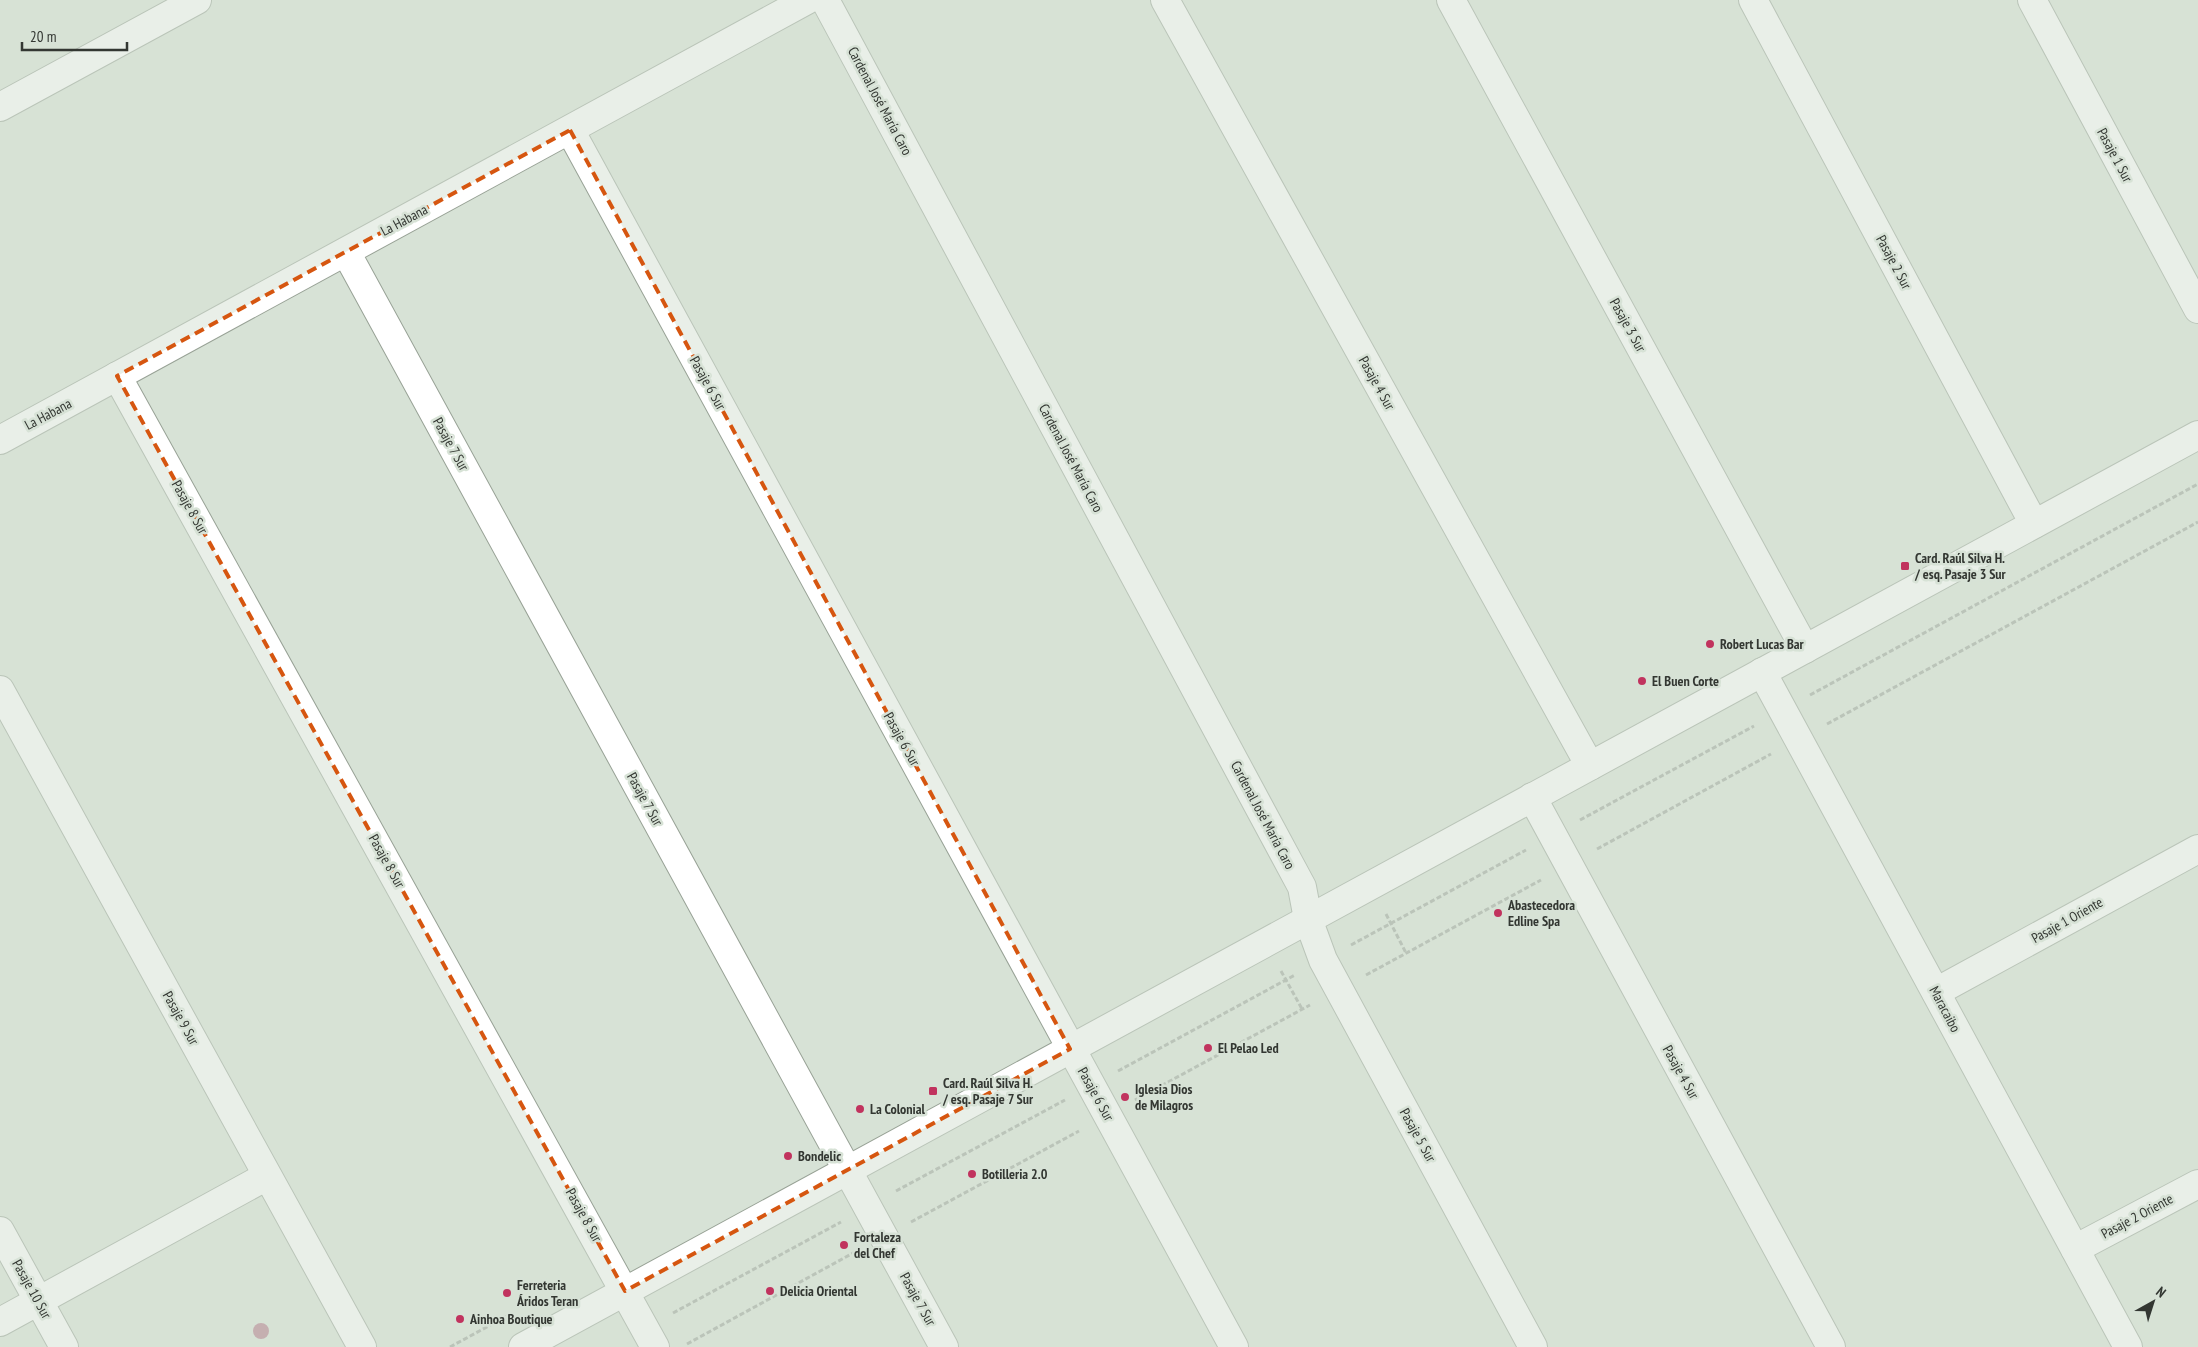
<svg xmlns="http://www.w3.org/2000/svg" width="2198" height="1347" font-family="'PT Sans Narrow',sans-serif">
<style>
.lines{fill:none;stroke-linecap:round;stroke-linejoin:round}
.minor-casing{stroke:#98a296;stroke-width:30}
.tertiary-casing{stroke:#98a296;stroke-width:30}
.secondary-casing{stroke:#98a296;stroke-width:30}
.path{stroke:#99a198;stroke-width:3;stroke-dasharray:5 2.5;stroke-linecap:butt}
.minor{stroke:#fff;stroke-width:28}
.tertiary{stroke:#fff;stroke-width:28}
.secondary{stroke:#fff;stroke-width:28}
.tree{fill:#b07184}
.marked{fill:none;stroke:#d65610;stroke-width:4;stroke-dasharray:10 6;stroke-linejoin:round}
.poi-dot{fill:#c1335e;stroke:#d7e2d6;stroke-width:2}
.labels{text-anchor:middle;stroke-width:5;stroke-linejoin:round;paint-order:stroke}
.street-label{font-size:14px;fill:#333732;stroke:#d7e2d6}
.poi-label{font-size:14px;font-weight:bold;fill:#333732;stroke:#d7e2d6;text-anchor:start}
</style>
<rect width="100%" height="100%" fill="#d7e2d6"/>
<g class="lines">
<g class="minor-casing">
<g id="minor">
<polyline points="1165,0 1590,766"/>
<polyline points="1451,0 1805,649"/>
<polyline points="1753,0 2034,524"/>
<polyline points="2032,0 2198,309"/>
<polyline points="0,107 197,0"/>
<polyline points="570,130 1234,1347"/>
<polyline points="346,252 944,1347"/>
<polyline points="117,376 655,1347"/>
<polyline points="0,440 807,0"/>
<polyline points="1762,672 2128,1347"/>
<polyline points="0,690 362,1347"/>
<polyline points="1532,797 1831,1347"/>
<polyline points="1308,919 1323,960 1533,1347"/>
<polyline points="1936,992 2198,849"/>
<polyline points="0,1231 64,1347"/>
<polyline points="2075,1249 2198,1184"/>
<polyline points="0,1322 267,1176"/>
</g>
</g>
<g class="tertiary-casing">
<polyline id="tertiary" points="825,0 1302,887 1308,919"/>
</g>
<g class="secondary-casing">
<polyline id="secondary" points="523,1347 2198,435"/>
</g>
<g class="path">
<polyline points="1810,695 2198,484"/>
<polyline points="1827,724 2198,522"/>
<polyline points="1580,820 1754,726"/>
<polyline points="1597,849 1771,754"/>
<polyline points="1386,914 1406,953"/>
<polyline points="1351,945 1526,850"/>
<polyline points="1281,971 1302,1009"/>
<polyline points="1366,975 1541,880"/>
<polyline points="1118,1071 1295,975"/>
<polyline points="1135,1100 1310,1005"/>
<polyline points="896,1191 1065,1100"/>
<polyline points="911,1222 1079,1131"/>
<polyline points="673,1313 841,1222"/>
<polyline points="687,1344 855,1252"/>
<polyline points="450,1347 507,1316"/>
</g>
<use href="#minor" class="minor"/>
<use href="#tertiary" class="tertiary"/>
<use href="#secondary" class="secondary"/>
</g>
<circle class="tree" cx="261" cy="1331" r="8"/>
<path d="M0 0H2198V1347H0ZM570,130L1070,1049L625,1291L117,376Z" fill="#d7e2d6" fill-opacity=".55" fill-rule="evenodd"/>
<path class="marked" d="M570,130L1070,1049L625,1291L117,376Z"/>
<g class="poi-dot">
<rect x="1900" y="561" width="10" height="10" rx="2.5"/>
<circle cx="1710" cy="644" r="5"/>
<circle cx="1642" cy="681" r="5"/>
<circle cx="1498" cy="913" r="5"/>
<circle cx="1208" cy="1048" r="5"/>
<rect x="928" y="1086" width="10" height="10" rx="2.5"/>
<circle cx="1125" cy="1097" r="5"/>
<circle cx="860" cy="1109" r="5"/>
<circle cx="788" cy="1156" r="5"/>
<circle cx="972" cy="1174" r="5"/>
<circle cx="844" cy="1245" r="5"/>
<circle cx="770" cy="1291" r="5"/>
<circle cx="507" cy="1293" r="5"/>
<circle cx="460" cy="1319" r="5"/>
</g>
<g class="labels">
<g class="street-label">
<text transform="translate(880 101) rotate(62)" y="5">Cardenal José María Caro</text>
<text transform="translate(2115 155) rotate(62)" y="5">Pasaje 1 Sur</text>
<text transform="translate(404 220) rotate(-28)" y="5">La Habana</text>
<text transform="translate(1894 262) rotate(62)" y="5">Pasaje 2 Sur</text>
<text transform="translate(1628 325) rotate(61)" y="5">Pasaje 3 Sur</text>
<text transform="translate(708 383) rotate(61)" y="5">Pasaje 6 Sur</text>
<text transform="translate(1377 383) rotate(61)" y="5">Pasaje 4 Sur</text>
<text transform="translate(48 414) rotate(-28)" y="5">La Habana</text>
<text transform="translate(451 444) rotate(61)" y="5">Pasaje 7 Sur</text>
<text transform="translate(1071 458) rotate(62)" y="5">Cardenal José María Caro</text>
<text transform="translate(190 507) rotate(61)" y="5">Pasaje 8 Sur</text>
<text transform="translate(902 739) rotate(61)" y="5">Pasaje 6 Sur</text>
<text transform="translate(645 799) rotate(61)" y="5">Pasaje 7 Sur</text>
<text transform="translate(1263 815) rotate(62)" y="5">Cardenal José María Caro</text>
<text transform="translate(387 861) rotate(61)" y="5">Pasaje 8 Sur</text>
<text transform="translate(2067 920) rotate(-29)" y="5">Pasaje 1 Oriente</text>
<text transform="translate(1945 1009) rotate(62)" y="5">Maracaibo</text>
<text transform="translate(181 1018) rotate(61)" y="5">Pasaje 9 Sur</text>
<text transform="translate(1681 1072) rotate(61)" y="5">Pasaje 4 Sur</text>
<text transform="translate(1096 1094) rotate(61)" y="5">Pasaje 6 Sur</text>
<text transform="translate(1418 1135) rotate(61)" y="5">Pasaje 5 Sur</text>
<text transform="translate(584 1215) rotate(61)" y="5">Pasaje 8 Sur</text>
<text transform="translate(2137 1216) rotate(-28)" y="5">Pasaje 2 Oriente</text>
<text transform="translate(32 1289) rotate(61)" y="5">Pasaje 10 Sur</text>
<text transform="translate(918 1299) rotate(61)" y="5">Pasaje 7 Sur</text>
</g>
<g class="poi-label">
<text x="1915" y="563">Card. Raúl Silva H.<tspan x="1915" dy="16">/ esq. Pasaje 3 Sur</tspan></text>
<text x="1720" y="649">Robert Lucas Bar</text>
<text x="1652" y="686">El Buen Corte</text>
<text x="1508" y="910">Abastecedora<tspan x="1508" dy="16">Edline Spa</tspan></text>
<text x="1218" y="1053">El Pelao Led</text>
<text x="943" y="1088">Card. Raúl Silva H.<tspan x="943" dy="16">/ esq. Pasaje 7 Sur</tspan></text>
<text x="1135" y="1094">Iglesia Dios<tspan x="1135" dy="16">de Milagros</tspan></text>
<text x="870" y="1114">La Colonial</text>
<text x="798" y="1161">Bondelic</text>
<text x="982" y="1179">Botilleria 2.0</text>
<text x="854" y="1242">Fortaleza<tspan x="854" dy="16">del Chef</tspan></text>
<text x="517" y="1290">Ferreteria<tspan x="517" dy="16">Áridos Teran</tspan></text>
<text x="780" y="1296">Delicia Oriental</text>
<text x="470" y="1324">Ainhoa Boutique</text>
</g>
</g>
<g transform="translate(2153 1302) rotate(39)" stroke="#d7e2d6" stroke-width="4" paint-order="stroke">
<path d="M0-4L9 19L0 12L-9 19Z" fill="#333732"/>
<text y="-8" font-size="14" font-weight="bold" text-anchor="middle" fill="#333732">N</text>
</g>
<path d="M22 42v8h105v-8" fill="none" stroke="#333732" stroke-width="2.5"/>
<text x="30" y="42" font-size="15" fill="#333732" stroke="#d7e2d6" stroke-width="4" paint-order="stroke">20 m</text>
</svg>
